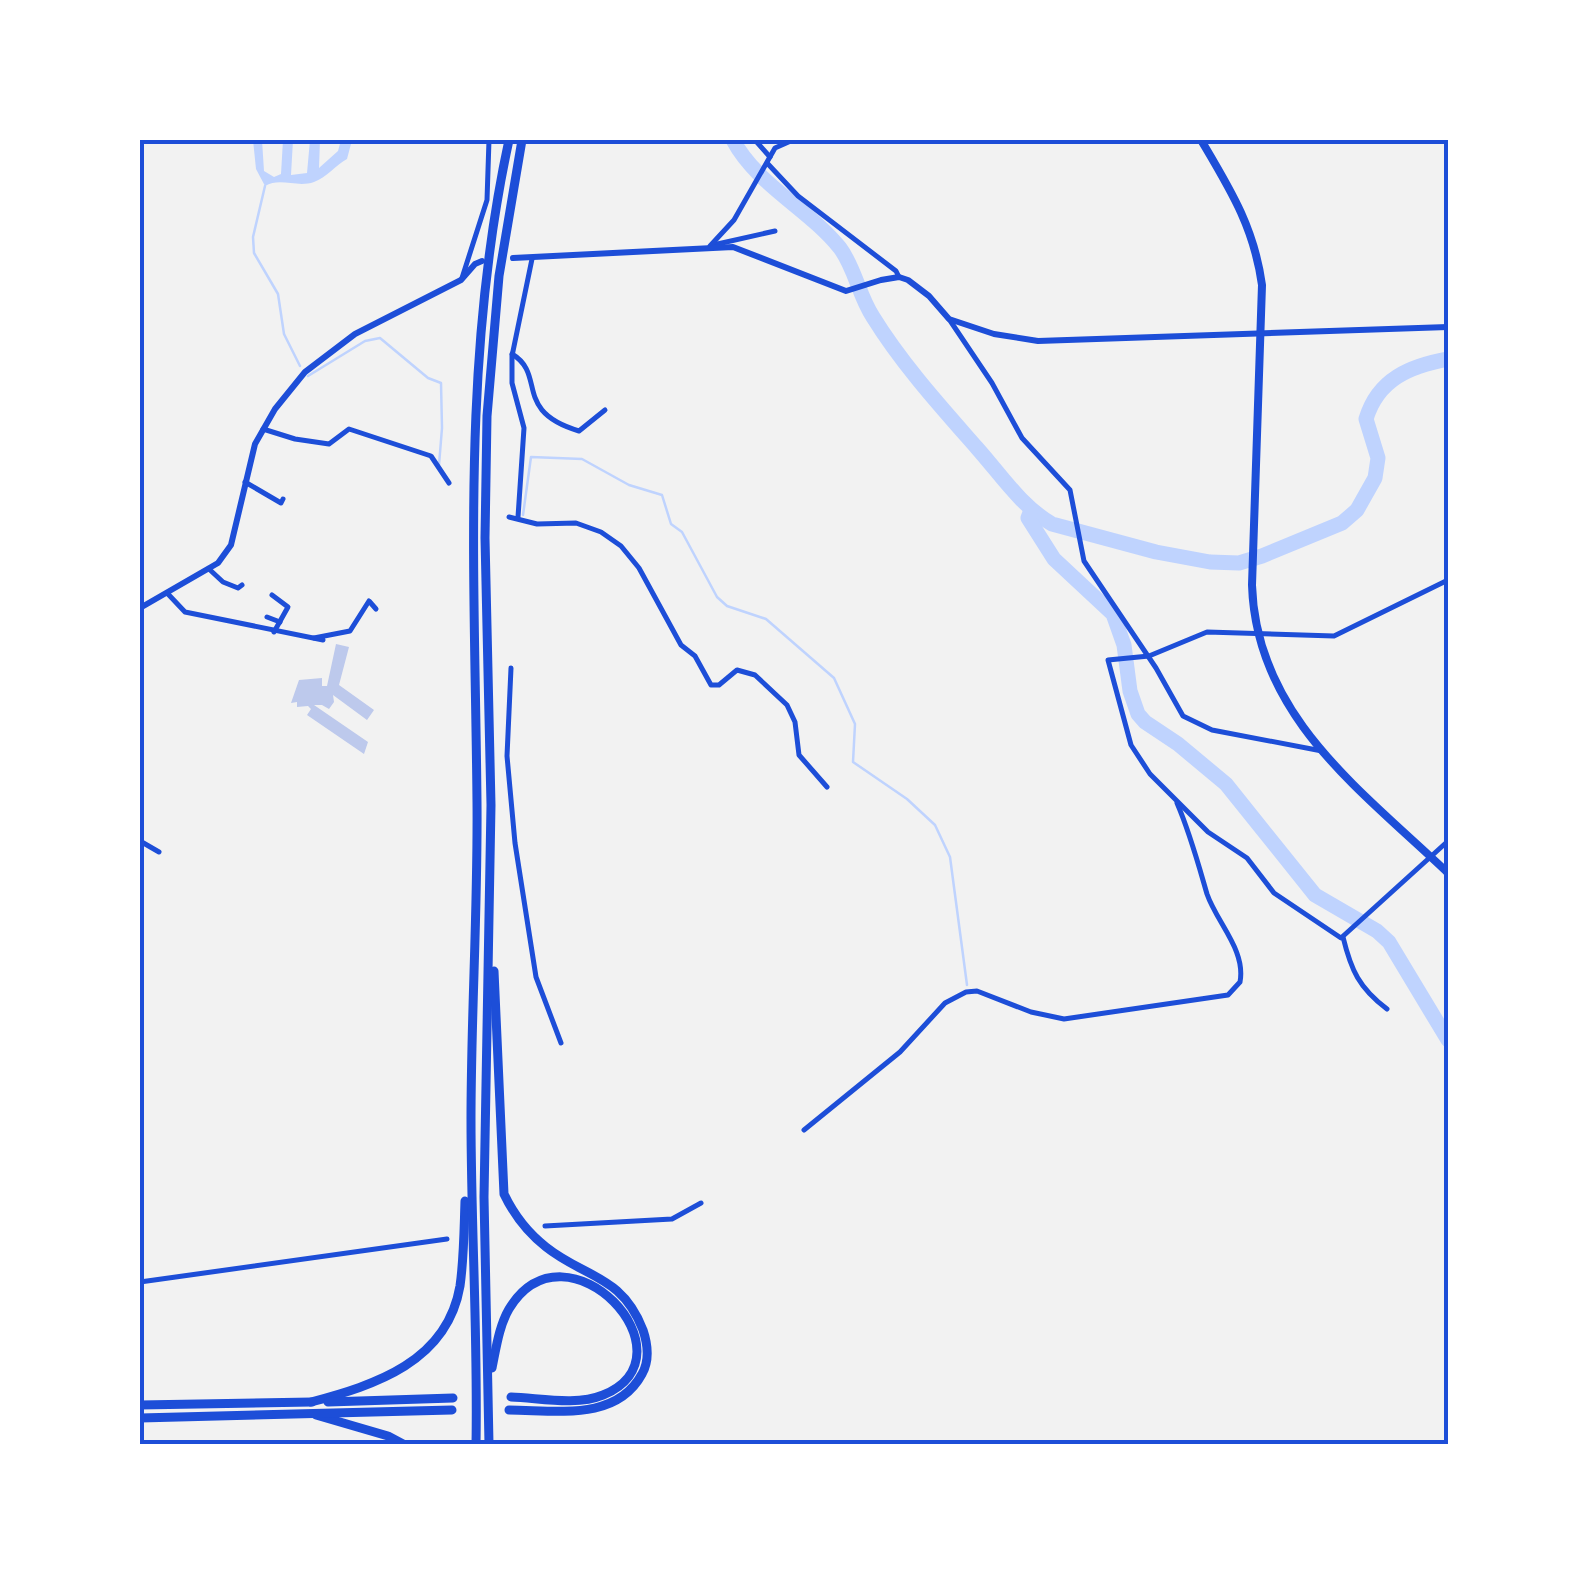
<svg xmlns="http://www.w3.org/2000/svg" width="1588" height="1584" font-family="'Golos Text',sans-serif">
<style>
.water{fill:#bfd3fe}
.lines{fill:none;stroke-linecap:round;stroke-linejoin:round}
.stream{stroke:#bfd3fe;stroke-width:2.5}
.river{stroke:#bfd3fe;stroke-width:15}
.building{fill:#bdc9ec}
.minor{stroke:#1d4ed8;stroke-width:5}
.secondary{stroke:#1d4ed8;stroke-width:6}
.primary{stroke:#1d4ed8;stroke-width:8}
.motorway{stroke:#1d4ed8;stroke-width:9}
.neatline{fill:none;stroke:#1d4ed8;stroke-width:4}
</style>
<rect width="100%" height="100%" fill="#f2f2f2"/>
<path class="water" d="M253,140H262L264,171L274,177L281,174L283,140H293L291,175L307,173L310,140H320L319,168L338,151L341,140H352L347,159C336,165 326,178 314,182C297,188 280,177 265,186L256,169Z"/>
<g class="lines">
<g class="stream">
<polyline points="265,186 253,237 254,253 278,294 284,334 300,366"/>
<polyline points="308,376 365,341 380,338 428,378 441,383 442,428 439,465"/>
<polyline points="523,515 531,457 582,459 629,485 662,495 671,524 682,532 717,597 727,606 766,619 834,678 855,724 853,762 907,799 935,825 950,857 967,985"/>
</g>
<g class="river">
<path d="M733,140C757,185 809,209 840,248C855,268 859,296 873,317C902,364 941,407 977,448C1001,475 1021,506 1052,524L1156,552L1210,562L1239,563L1262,556L1342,523L1357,510L1375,478L1378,458L1366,419C1378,379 1410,366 1448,359"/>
<polyline points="1031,510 1028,518 1054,559 1113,614 1124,645 1130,691 1138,714 1145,722 1178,744 1226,784 1315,895 1377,931 1389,942 1448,1040"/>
</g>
</g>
<polygon class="building" points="336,644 349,647 339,685 374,710 367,720 333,695 334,702 329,709 322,705 314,705 368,742 364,754 307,715 311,709 308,706 297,707 297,702 291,703 299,680 322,678 322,686 327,686"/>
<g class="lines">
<g class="minor">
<polyline points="755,140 770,157"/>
<polyline points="768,164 798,196 896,271 899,277"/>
<polyline points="713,245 775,231"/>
<polyline points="710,246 734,220 775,148 793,140"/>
<polyline points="462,278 487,200 489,140"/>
<polyline points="949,319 992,383 1022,438 1070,490 1084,561 1156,668 1183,716 1212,730 1322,751"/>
<path d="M512,354C547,375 512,411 579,431L605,410"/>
<polyline points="263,429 295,439 329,444 349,429 431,456 449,483"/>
<polyline points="245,482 281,503 283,499"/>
<polyline points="509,517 537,524 576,523 601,532 621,546 639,568 681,645 695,656 711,685 719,685 737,670 755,675 787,705 795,722 799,755 827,787"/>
<polyline points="518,517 524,428 512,383 512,356 532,259"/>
<polyline points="209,569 223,582 238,588 242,585"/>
<polyline points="1448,580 1334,636 1207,632 1149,656 1108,660 1131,745 1150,774 1208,832 1247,858 1274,893 1341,938 1448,841"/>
<polyline points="168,594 185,612 323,640"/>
<polyline points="272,595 288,607 274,632"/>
<polyline points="267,617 280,622"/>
<polyline points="314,638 350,631 369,601 376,609"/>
<polyline points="511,668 507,756 515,843 536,977 561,1043"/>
<polyline points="140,841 159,852"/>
<path d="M1343,937C1351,970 1359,988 1387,1009"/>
<path d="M804,1130L900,1052L945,1003L966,992L977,991L1031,1012L1064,1019L1228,995L1240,982C1246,950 1217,923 1207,894C1198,863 1190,833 1177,803"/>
<polyline points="545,1226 672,1219 701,1203"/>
<polyline points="140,1282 447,1239"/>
</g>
<g class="secondary">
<polyline points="513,258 733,247 846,291 881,280 899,277 908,280 929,296 949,319 994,334 1038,341 1448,327"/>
<polyline points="140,608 218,563 231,545 255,444 275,409 305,372 355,334 461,280 475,264 482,261"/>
</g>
<path class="primary" d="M1201,140C1230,189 1254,227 1262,285L1252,585C1256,716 1361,790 1448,873"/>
<g class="motorway">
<path d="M494,971L504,1194C514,1215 528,1233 546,1247C585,1278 622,1275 643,1330C648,1345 650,1360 642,1374C616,1422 555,1410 509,1410"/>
<path d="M492,1368C496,1349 499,1326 509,1309C567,1214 699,1356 603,1395C576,1406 540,1398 511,1397"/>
<path d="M311,1402C375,1385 447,1362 460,1286C464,1258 464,1229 465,1201"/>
<polyline points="328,1402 453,1398"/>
<polyline points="140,1405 312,1402"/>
<polyline points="316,1415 388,1436 403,1444"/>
<polyline points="140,1418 452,1410"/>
<path d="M476,1444C478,1336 471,1228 471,1119C471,1014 478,908 477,802C475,578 461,361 509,140"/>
<polyline points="489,1444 484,1197 491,805 485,538 487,416 499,276 522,140"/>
</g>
</g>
<rect width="1588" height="1584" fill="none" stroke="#ffffff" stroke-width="285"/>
<rect x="142" y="142" width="1304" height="1300" class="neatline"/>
</svg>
